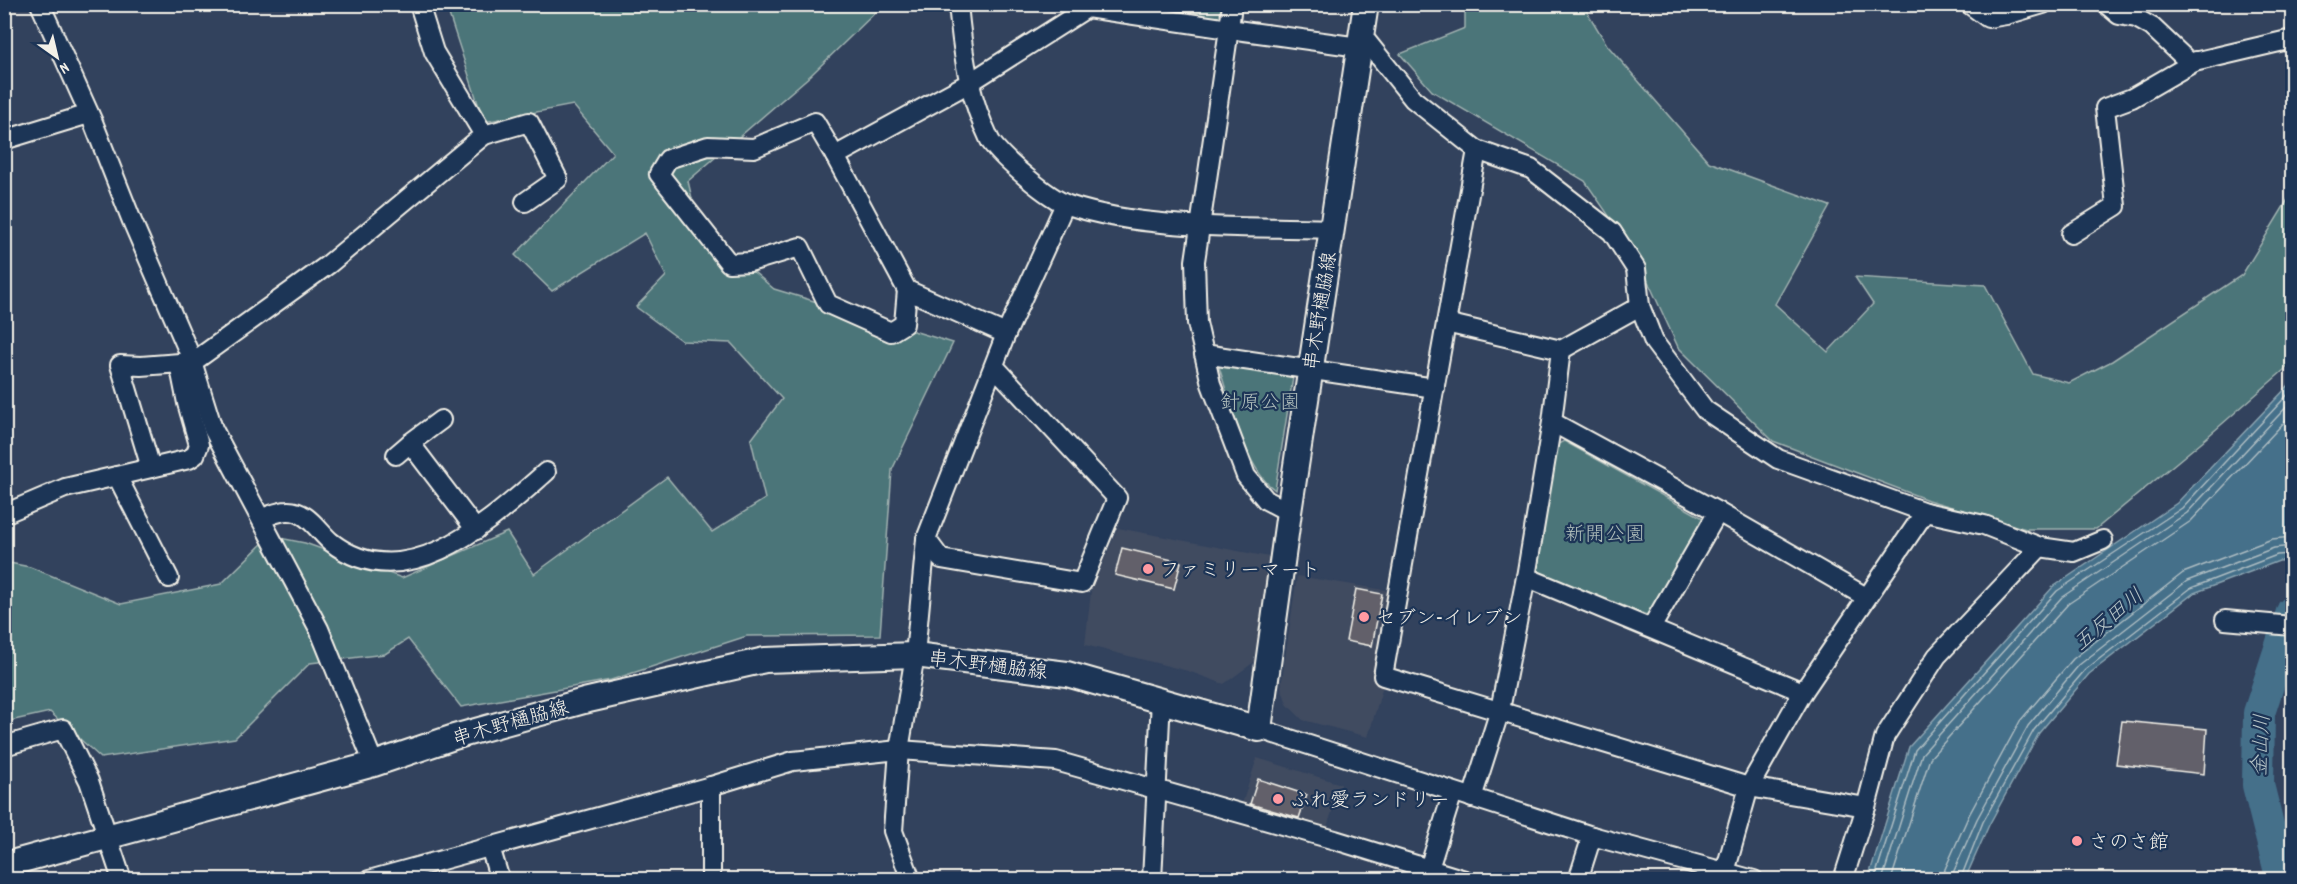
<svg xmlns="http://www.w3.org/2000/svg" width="2297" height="884" font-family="Dekko,'Klee One',sans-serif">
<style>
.built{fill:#404b61}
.green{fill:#4c7479;stroke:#a0b2b0;stroke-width:1.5}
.water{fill:#446f8a;stroke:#8aa3b0;stroke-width:1.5}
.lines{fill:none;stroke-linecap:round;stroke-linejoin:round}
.shore{stroke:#aebdc2;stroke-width:1.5}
.river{stroke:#446f8a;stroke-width:32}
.building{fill:#62616b;stroke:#f4f1e8;stroke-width:1.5}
.minor-casing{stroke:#f4f1e8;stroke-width:22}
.major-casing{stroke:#f4f1e8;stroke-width:28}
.minor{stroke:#1d3557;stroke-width:18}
.major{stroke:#1d3557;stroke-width:24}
.poi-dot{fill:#ff9aa2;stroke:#1d3557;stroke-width:2}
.labels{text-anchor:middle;stroke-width:4.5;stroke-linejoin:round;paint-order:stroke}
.street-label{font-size:20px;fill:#f4f1e8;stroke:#1d3557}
.park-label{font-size:20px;fill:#b1bfbc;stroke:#1d3557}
.poi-label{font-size:20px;fill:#f4f1e8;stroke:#1d3557;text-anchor:start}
.water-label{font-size:21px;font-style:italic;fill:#b6c4c7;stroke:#1d3557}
</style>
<rect width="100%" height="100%" fill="#32425d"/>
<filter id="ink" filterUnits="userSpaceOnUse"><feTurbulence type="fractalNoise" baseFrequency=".0167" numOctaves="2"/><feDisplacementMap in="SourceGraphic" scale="12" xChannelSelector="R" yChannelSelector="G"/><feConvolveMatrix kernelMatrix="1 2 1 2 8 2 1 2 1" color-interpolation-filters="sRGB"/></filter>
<g filter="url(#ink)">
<g class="built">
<polygon points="1118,528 1269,557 1254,662 1224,684 1188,671 1085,645 1091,591"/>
<polygon points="1297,576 1391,591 1373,682 1383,686 1368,737 1303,720 1287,704 1281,687"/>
<polygon points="1257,758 1341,784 1326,830 1242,804"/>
</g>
<g class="green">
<polygon points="446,5 883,5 811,75 688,181 698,225 774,289 953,343 892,470 880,635 747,636 611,680 461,707 408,639 385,654 310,663 235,738 101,758 50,712 5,722 4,562 30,567 121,604 221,584 270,536 305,543 402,578 507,532 534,574 667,477 712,532 765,499 751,440 782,399 731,343 682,341 636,307 666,276 645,233 552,291 515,255 613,153 573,105 484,122"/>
<polygon points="1160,5 1231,5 1220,21"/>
<polygon points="1465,5 1583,5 1607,45 1709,162 1830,206 1775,304 1828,352 1873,304 1855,277 1985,285 2033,374 2069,383 2112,361 2242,275 2292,193 2292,363 2206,438 2096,529 2026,529 1928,500 1773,441 1678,347 1636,255 1585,181 1432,91 1400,54 1465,28"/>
<path d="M1218,364L1293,377L1275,490C1245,469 1230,400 1218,364Z"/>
<polygon points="1564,441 1703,518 1649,616 1540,573 1536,566 1558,444"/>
</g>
<polygon class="water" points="2292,382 2292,560 2279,561 2194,593 2089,674 2039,733 1989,825 1965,879 1868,879 1909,747 2053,587 2177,503"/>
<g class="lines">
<g class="shore">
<polyline points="1874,880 1915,750 2057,591 2182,508 2292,390"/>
<polyline points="1882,880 1922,754 2062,597 2187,513 2292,401"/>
<polyline points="1891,880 1930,758 2068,604 2191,521 2292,414"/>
<polyline points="1943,880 1945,869 1969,815 2020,721 2073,659 2183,573 2272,539 2292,537"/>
<polyline points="1952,880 1953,873 1977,819 2028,726 2079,665 2187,581 2274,548 2292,546"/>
<polyline points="1960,880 1983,822 2034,730 2085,670 2191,588 2277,555 2292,554"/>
</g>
<polyline class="river" points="2282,880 2258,785 2259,713 2292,612"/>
</g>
<g class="building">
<polygon points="1122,548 1181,562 1174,589 1115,575"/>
<polygon points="1356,589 1382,594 1372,646 1346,641"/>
<polygon points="2122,721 2207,729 2204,774 2116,764"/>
<polygon points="1258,779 1307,795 1299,818 1250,804"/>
</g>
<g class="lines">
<g class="minor-casing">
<g id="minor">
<polyline points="40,4 93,122 132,221 190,355 213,429 319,629 374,764"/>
<path d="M958,4C962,46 967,86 983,125C986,130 988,137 991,142C1003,159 1048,198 1068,205C1146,231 1249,226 1332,229"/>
<polyline points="1969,4 1988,18 2006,15 2043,4"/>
<polyline points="2106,4 2119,15 2136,18 2152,27 2190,63 2292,39"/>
<polyline points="1361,34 1413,99 1477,150 1531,169 1612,232 1636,269 1640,306 1654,342 1705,410 1778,459 1925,512 1984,525 2040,547 2074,552 2103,540"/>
<polyline points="484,135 529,122 558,179 525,202"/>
<polyline points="4,140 89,114"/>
<polyline points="1477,150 1383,676 1749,787 1866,807"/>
<polyline points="835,156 815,122 754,148 708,146 668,159 659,174 729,263 750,262 800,247 828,304 891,332 904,324 907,290"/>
<polyline points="2071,234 2116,206 2105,108 2132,98 2196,61"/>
<polyline points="1446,323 1561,350 1640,306"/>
<polyline points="1006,334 907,290 835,156 969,83 1087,8 1229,29 1232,4"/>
<polyline points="1204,354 1435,388"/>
<polyline points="179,363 187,403 199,445 195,455 189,459 151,468 120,365 141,366 193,362 329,264 484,135 434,52 419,4"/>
<polyline points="994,366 1117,498 1082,583 941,559 926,539 1006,334 1065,204"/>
<polyline points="441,420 410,443 476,530"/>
<polyline points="1552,422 1718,512 1866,597"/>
<polyline points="396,455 410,443"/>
<polyline points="117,476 169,578"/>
<polyline points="1289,512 1266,500 1246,476 1211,384 1197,323 1195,261 1229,29 1359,47"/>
<polyline points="4,514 65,488 151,468"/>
<path d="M261,518C269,516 279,511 287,511C307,510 318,531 331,542C406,601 491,520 546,472"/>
<polyline points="1526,577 1803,692"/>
<polyline points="2225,620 2292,626"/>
<polyline points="1651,628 1718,512"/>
<polyline points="1259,729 1592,836 1754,880"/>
<polyline points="4,746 63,729 89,781 122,880"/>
<polyline points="1472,798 1500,710 1526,577 1552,422 1561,350"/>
<polyline points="490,847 500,880"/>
<polyline points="1725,872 1749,787 1803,692 1925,512"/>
<polyline points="1426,878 1453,792"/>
<polyline points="369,880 711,786"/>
<polyline points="711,880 711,786 793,761 899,750 1056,761 1335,840 1465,880"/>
<polyline points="911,880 893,831 899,750 915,655 926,539"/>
<polyline points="1152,880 1161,699"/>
<polyline points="1578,880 1592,836"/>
<polyline points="1843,880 1866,807 1885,736 1937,656 2040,547"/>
</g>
</g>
<g class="major-casing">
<polyline id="major" points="4,865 374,764 454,737 584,701 765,660 915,655 1067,674 1259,729 1289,512 1366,4"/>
</g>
<use href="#minor" class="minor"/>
<use href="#major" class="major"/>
</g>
</g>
<g class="poi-dot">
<circle cx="1148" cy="569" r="6"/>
<circle cx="1364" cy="617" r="6"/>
<circle cx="1278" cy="799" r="6"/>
<circle cx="2077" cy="841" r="6"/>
</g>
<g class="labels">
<g class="street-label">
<text transform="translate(1319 311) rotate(-81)" y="7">串木野樋脇線</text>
<text transform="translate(988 664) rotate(7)" y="7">串木野樋脇線</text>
<text transform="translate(510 722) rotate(-16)" y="7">串木野樋脇線</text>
</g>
<g class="park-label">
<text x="1260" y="408">針原公園</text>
<text x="1605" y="540">新開公園</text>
</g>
<g class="poi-label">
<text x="1160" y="576">ファミリーマート</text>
<text x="1376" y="624">セブン-イレブン</text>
<text x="1290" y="806">ふれ愛ランドリー</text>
<text x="2089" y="848">さのさ館</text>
</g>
<g class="water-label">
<text transform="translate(2108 619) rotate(-40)" y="7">五反田川</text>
<text transform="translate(2260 745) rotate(-87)" y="7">金山川</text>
</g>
</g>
<rect width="2297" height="884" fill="none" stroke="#1d3557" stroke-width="24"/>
<rect x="12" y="12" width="2273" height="860" fill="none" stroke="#f4f1e8" stroke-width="2" filter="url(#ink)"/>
<g transform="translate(57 57) rotate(146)" stroke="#1d3557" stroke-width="4.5" paint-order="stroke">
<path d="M0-4.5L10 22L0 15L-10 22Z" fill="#f4f1e8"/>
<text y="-9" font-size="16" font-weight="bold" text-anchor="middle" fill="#f4f1e8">N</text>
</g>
</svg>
